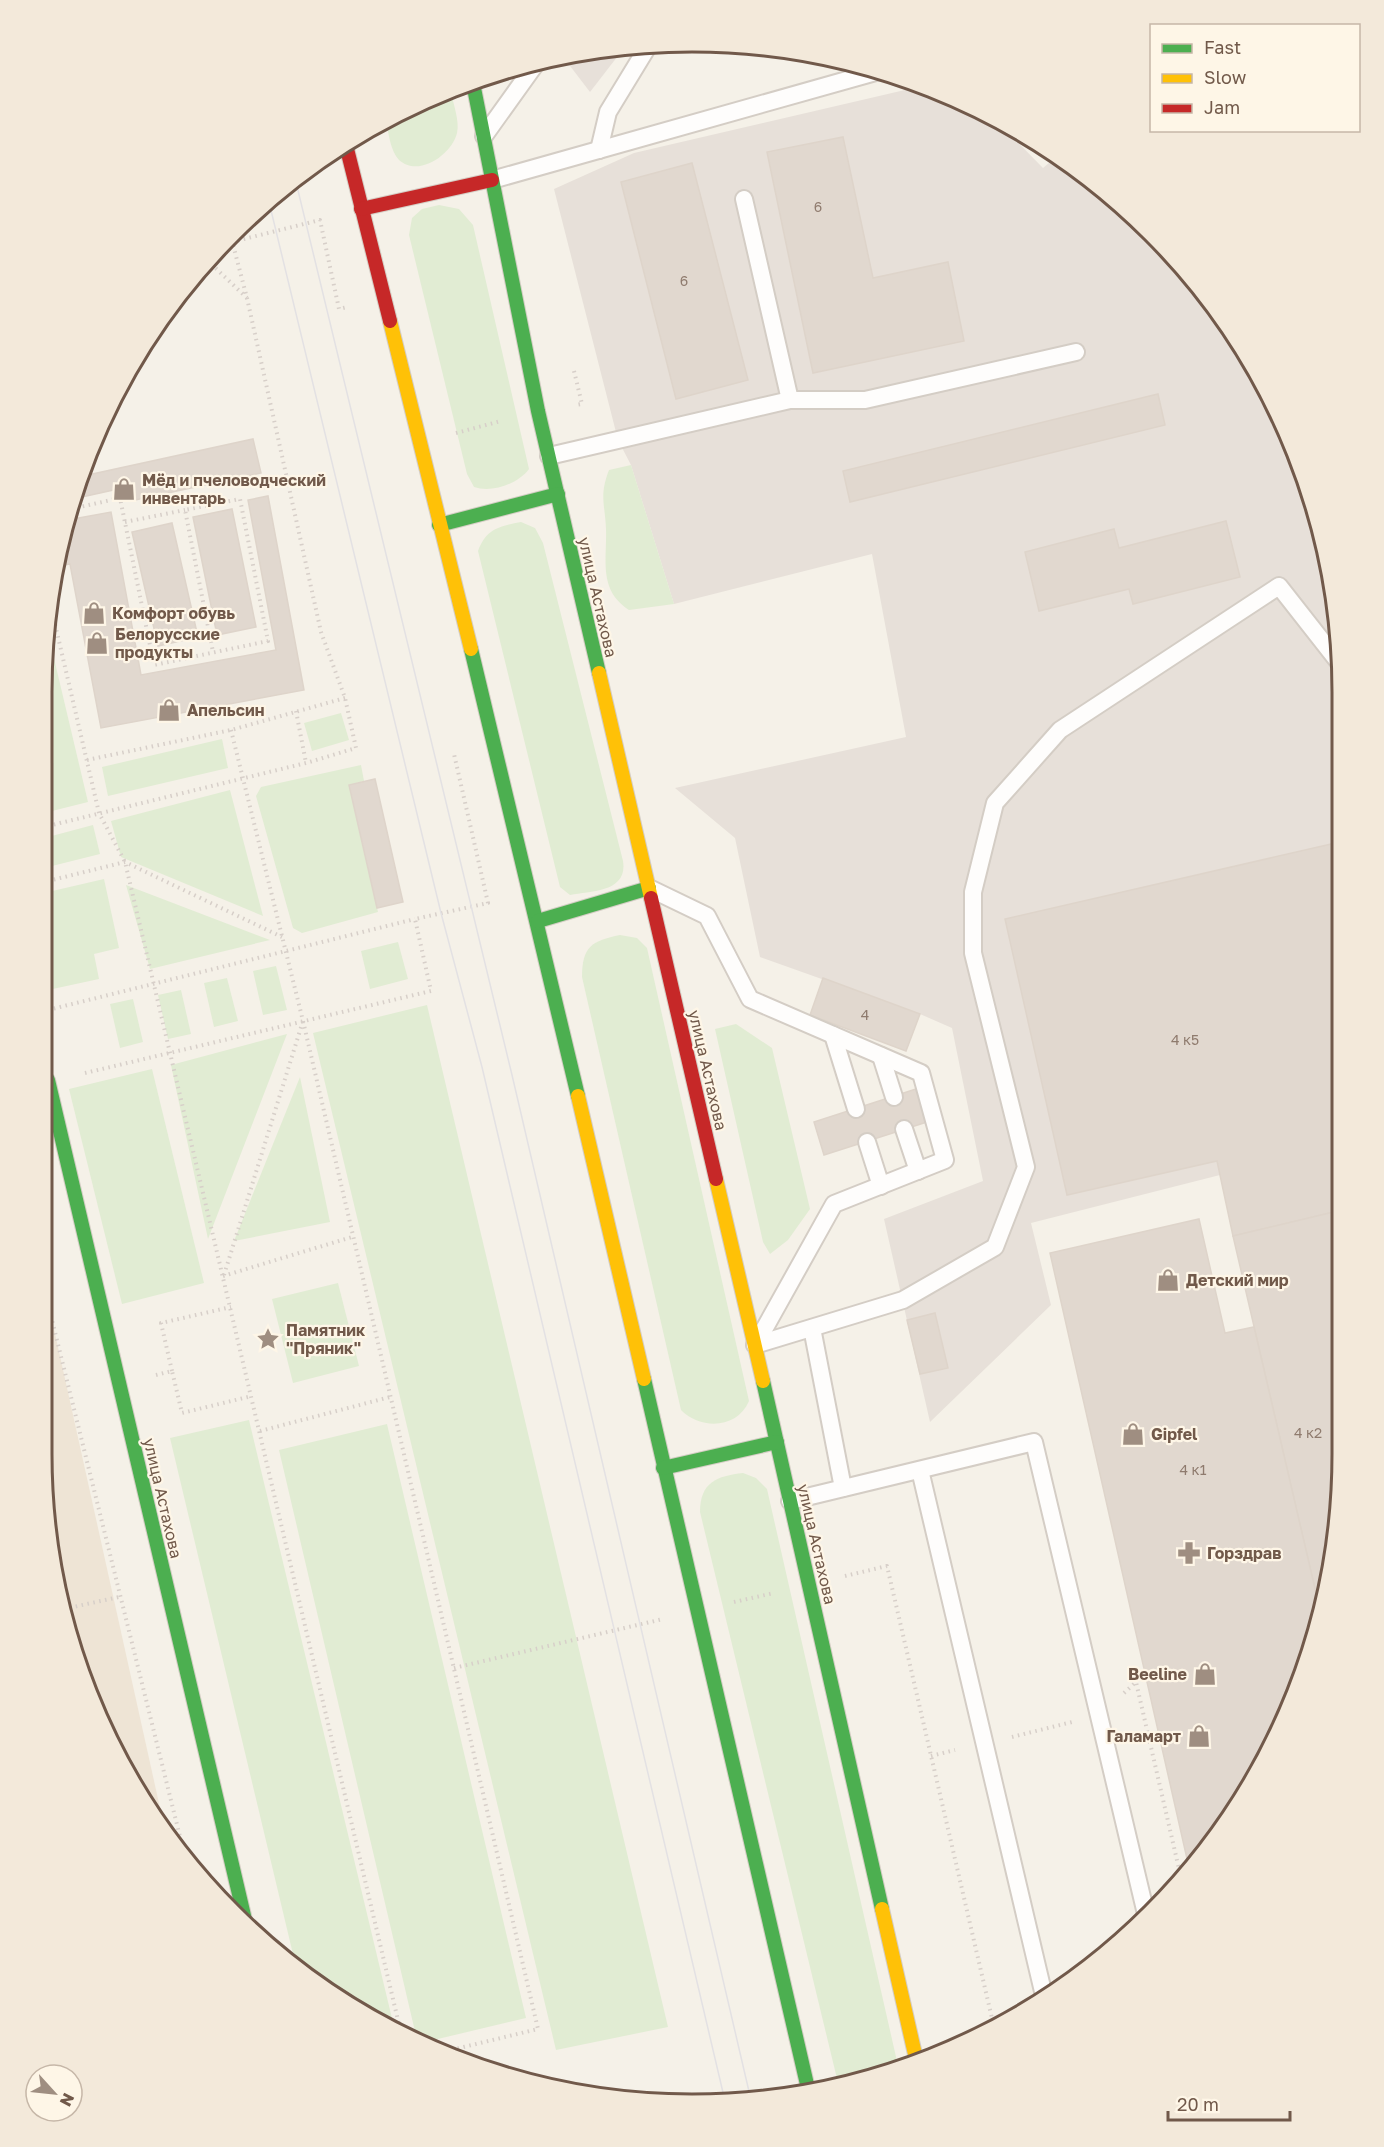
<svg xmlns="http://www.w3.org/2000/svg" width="1384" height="2147" font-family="'Golos Text',sans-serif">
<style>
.residential{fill:#eee4d5}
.industrial{fill:#e7e0d9}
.green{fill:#e1ecd3}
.building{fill:#e1d8cf;stroke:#ded4ca;stroke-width:1.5}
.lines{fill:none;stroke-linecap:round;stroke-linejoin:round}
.lane-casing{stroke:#d4cdc5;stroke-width:20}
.fast-casing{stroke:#d4cdc4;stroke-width:16}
.slow-casing{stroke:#d4cdc4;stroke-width:16}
.jam-casing{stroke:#d4cdc4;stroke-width:16}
.path{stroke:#d7cfc9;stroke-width:4;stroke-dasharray:1.5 4.5;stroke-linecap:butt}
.lane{stroke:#fefdfc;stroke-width:16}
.fast{stroke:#4caf50;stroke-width:14}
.slow{stroke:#ffc107;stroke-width:14}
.jam{stroke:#c62828;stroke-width:14}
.tram{stroke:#e3e1e3;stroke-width:1.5}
.labels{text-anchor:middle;stroke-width:4.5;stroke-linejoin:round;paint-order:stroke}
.number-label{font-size:14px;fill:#8f7b6e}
.poi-label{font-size:16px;font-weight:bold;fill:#71594a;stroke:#fef6e7;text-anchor:start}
.street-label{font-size:16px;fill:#71594a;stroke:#fef6e7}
.rim{fill:none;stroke:#71594a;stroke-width:3}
</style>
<rect width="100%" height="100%" fill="#f5f1e8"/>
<polygon class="residential" points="48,1302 166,1835 152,1816 76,1664 48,1540"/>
<g class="industrial">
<polygon points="624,48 590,92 564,58"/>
<polygon points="922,86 996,120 1043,168 1056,157 1120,203 1208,297 1275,405 1320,524 1341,650 1338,1211 1233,1236 1220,1175 1031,1223 1051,1305 930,1422 884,1219 983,1181 952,1028 920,1014 760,957 735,838 675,788 906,737 872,554 674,604 631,465 618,440 554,189 634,153"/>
</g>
<g class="green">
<path d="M451,92C453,103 460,122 457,133C452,154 419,178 399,160C390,150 389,134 386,121L404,109Z"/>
<path d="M439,205L459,209L473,225L529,469C518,484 492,493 474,487L467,474L409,235L412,218L422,209Z"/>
<path d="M631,465L674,604L629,610C598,590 607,560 606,529C605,504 599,496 609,470Z"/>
<path d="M521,522L535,528L543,543L623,861C628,892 592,891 570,895L560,887L478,551C486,529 499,526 521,522Z"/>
<polygon points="48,633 88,802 48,812"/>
<polygon points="341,713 349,740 312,751 304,723"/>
<polygon points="222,739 228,768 108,796 102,767"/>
<polygon points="361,765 364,781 349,785 378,912 302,933 293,928 256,796 261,787"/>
<polygon points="230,790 263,916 121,857 111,821"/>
<polygon points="93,825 100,854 48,867 48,837"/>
<polygon points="104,879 119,948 94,954 99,979 48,990 48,892"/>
<polygon points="126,885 270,940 150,969"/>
<path d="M620,935L637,938L647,948L749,1401C737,1429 701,1430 681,1410L582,977C582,946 592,941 620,935Z"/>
<polygon points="398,942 408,979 370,989 361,951"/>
<polygon points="276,966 287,1010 263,1015 253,971"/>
<polygon points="227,978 238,1021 214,1027 204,983"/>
<polygon points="181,990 191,1034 168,1039 158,995"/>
<polygon points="133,999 143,1042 120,1048 110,1004"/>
<polygon points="427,1005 668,2027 556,2050 313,1033"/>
<polygon points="736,1024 772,1048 810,1209 788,1240 770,1254 763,1242 715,1029"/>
<polygon points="287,1034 208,1239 171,1065"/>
<polygon points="152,1069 204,1283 122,1304 69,1089"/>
<polygon points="300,1077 330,1222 234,1241"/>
<polygon points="338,1283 359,1366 293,1383 272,1299"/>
<polygon points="249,1420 395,2031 367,2018 297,1971 170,1438"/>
<polygon points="387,1424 526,2018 421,2043 417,2040 279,1450"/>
<path d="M743,1473L756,1478L767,1489L899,2070L839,2087L700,1512C700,1482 717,1476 743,1473Z"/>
</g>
<g class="building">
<polygon points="843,137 873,278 948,262 964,341 813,373 767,152"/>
<polygon points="692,163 748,380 676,399 621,182"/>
<polygon points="1158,394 1165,425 850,502 843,471"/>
<polygon points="253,439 261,473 130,501 127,487 73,499 79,477"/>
<polygon points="268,496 304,690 101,728 70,564 57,566 68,520 111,512 141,675 276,650 248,500"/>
<polygon points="232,509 256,627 217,635 193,517"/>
<polygon points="1226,521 1240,577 1133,604 1129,589 1039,611 1025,552 1114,529 1119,548"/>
<polygon points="172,523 198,637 158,646 132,532"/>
<polygon points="375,779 403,902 377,908 349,785"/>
<polygon points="1340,842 1338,1211 1233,1236 1217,1161 1067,1195 1005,919"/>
<polygon points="823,978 920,1014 906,1051 810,1015"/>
<polygon points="916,1089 927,1122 824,1155 814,1122"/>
<polygon points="1338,1211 1336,1540 1319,1606 1233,1236"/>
<polygon points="1199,1219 1225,1333 1254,1327 1319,1606 1292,1704 1233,1816 1190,1872 1050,1253"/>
<polygon points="935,1313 948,1368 920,1374 907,1320"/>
</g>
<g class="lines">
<g class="lane-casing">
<g id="lane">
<polyline points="484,136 537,62"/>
<polyline points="599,150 608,112 650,43"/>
<polyline points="492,180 879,71"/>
<polyline points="744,199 790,400"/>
<polyline points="549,456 790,400 865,400 1076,352"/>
<polyline points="649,888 707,916 750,999 921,1073 945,1160 834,1204 757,1342"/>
<polyline points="833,1035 856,1109"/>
<polyline points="881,1056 894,1097"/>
<polyline points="904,1129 918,1171"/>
<polyline points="867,1142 881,1186"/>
<polyline points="812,1328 843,1488"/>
<polyline points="755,1345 903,1300 995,1247 1026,1167 973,953 973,892 995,803 1060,730 1279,586 1341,665"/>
<polyline points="920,1470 1045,2000"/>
<polyline points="790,1501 1034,1442 1146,1914"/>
</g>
</g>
<g class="fast-casing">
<g id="fast">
<polyline points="473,83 538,411 599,673"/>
<polyline points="439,525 558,494"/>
<polyline points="471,649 578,1096"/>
<polyline points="538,921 649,888"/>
<polyline points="48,1080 246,1924"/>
<polyline points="644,1379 809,2093"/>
<polyline points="763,1381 882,1909"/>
<polyline points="663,1468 777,1442"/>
</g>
</g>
<g class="slow-casing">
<g id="slow">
<polyline points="390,321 471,649"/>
<polyline points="599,673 651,898"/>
<polyline points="578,1096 644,1379"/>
<polyline points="716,1179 763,1381"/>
<polyline points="882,1909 917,2063"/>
</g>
</g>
<g class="jam-casing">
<g id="jam">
<polyline points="346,145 390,321"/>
<polyline points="361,209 492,180"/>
<polyline points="651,898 716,1179"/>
</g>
</g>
<g class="path">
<polyline points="232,242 320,220 339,309 347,307"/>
<polyline points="207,260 247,298"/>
<polyline points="574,371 582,404 576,405"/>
<polyline points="456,433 501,421"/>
<polyline points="71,509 120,498 154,665 268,641 240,499 185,510 213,652"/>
<polyline points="125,522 185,510"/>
<polyline points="48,612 52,611 99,813 125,862 401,2033"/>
<polyline points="296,711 306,763"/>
<polyline points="231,730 303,1021 538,2029 443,2052"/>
<polyline points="87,760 231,730 345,698"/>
<polyline points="48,826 306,763 356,748 345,698 321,632 247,298 231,237"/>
<polyline points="48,881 125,862 282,937"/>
<polyline points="48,1010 415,919"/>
<polyline points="85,1073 431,991 415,919 488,903 454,754"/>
<polyline points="224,1275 303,1021"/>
<polyline points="223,1276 352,1237"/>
<polyline points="48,1304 186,1861"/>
<polyline points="172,1371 161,1323 231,1307"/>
<polyline points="156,1375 172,1371 182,1413 252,1396"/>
<polyline points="260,1431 390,1397"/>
<polyline points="845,1576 887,1566 994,2027"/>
<polyline points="734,1602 774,1593"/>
<polyline points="64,1609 119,1597"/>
<polyline points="454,1668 663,1619"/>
<polyline points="1124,1693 1136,1682 1182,1882"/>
<polyline points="1012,1737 1072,1722"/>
<polyline points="931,1756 955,1750"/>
</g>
<use href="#lane" class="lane"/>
<use href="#fast" class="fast"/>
<use href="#slow" class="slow"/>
<use href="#jam" class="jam"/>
<g class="tram">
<polyline points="295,178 512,1075 751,2100"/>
<polyline points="269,202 441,913 482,1067 725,2101"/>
</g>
</g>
<defs>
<g id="shop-bare" transform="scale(1.8)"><path d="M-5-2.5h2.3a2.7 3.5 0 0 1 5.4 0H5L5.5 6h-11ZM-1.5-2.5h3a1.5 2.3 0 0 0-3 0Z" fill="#9f8e81" stroke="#fef6e7" stroke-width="2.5" paint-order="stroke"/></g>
<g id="sight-bare" transform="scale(1.8)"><path d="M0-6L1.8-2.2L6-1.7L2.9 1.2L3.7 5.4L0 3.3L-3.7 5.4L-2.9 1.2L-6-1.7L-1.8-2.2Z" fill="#9f8e81" stroke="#fef6e7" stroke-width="2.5" paint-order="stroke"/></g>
<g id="pharmacy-bare" transform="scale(1.8)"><path d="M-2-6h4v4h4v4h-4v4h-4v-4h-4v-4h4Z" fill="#9f8e81" stroke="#fef6e7" stroke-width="2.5" paint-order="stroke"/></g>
</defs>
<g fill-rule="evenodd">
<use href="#shop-bare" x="124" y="489"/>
<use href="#shop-bare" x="94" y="613"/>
<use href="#shop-bare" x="97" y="643"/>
<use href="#shop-bare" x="169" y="710"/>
<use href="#shop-bare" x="1168" y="1280"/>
<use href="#sight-bare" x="268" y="1339"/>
<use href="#shop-bare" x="1133" y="1434"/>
<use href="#pharmacy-bare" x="1189" y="1553"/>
<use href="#shop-bare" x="1205" y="1674"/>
<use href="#shop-bare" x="1199" y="1736"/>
</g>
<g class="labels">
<g class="number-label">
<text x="818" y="212">6</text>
<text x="684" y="286">6</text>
<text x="865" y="1020">4</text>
<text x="1185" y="1045">4 к5</text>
<text x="1308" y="1438">4 к2</text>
<text x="1193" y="1475">4 к1</text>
</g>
<g class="poi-label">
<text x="142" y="486">Мёд и пчеловодческий<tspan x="142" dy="18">инвентарь</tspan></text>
<text x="112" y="619">Комфорт обувь</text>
<text x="115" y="640">Белорусские<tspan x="115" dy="18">продукты</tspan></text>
<text x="187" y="716">Апельсин</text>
<text x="1186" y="1286">Детский мир</text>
<text x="286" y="1336">Памятник<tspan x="286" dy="18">"Пряник"</tspan></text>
<text x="1151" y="1440">Gipfel</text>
<text x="1207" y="1559">Горздрав</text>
<text x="1187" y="1680" text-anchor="end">Beeline</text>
<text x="1181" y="1742" text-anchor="end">Галамарт</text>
</g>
<g class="street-label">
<text transform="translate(598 597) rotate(77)" y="6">улица Астахова</text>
<text transform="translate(708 1070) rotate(77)" y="6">улица Астахова</text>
<text transform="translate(163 1498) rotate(77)" y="6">улица Астахова</text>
<text transform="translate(817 1544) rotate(77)" y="6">улица Астахова</text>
</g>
</g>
<path d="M0 0H1384V2147H0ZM692 52H692A640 640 0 0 1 1332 692V1454A640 640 0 0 1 692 2094H692A640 640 0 0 1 52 1454V692A640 640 0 0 1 692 52Z" fill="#f3e9da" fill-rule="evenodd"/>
<path class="rim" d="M692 52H692A640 640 0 0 1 1332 692V1454A640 640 0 0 1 692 2094H692A640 640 0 0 1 52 1454V692A640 640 0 0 1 692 52Z"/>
<rect x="1150" y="24" width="210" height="108" fill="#fef6e7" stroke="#c6b7a8" stroke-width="1.5"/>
<rect x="1162" y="44" width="30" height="9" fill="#4caf50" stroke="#c6b7a8" stroke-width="1.5"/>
<text x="1204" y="54" font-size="18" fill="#71594a">Fast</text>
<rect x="1162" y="74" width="30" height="9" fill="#ffc107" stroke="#c6b7a8" stroke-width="1.5"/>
<text x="1204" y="84" font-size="18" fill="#71594a">Slow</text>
<rect x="1162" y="104" width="30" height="9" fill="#c62828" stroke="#c6b7a8" stroke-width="1.5"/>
<text x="1204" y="114" font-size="18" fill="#71594a">Jam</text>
<g transform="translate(54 2093) rotate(117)"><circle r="28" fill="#fef6e7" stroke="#c6b7a8" stroke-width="1.5"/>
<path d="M0-4.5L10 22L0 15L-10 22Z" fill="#9f8e81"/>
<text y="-9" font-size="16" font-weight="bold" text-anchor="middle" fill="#71594a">N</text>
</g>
<path d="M1168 2111v9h122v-9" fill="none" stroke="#71594a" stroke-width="3"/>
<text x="1177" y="2111" font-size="18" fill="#71594a" stroke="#fef6e7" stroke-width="4.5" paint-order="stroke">20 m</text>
</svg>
